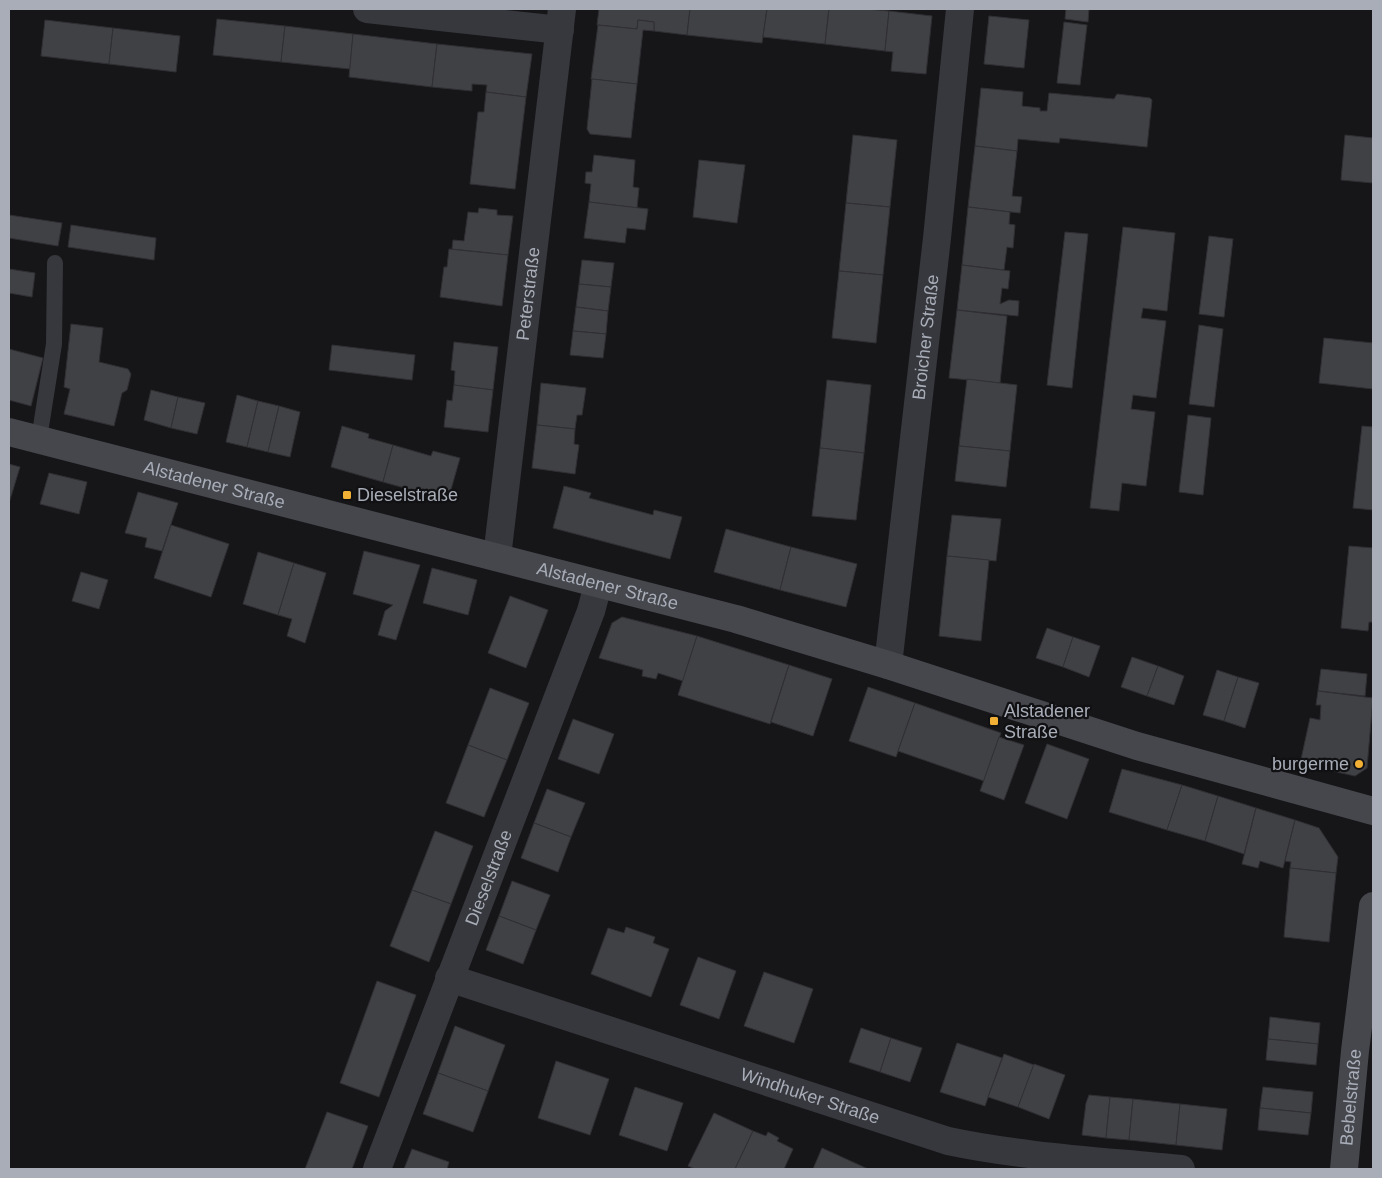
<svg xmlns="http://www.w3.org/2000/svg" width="1382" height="1178" font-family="Arial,sans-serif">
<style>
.building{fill:#404145;stroke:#303034}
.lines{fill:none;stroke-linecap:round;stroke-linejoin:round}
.lane{stroke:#37383d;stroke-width:16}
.street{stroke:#37383d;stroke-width:28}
.secondary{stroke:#45474d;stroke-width:28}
.poi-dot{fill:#f2b134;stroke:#111113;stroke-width:2}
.labels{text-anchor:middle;stroke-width:4.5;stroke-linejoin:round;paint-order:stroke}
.street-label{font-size:18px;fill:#a8adb8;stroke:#111113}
.poi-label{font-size:18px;fill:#a8adb8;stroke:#111113;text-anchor:start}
</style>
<rect width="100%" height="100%" fill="#161618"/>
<g class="building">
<polygon points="599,9 690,9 687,35 654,31 654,22 638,20 637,29 597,25"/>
<polygon points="690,9 767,9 762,43 687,35"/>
<polygon points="767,9 829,9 825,44 763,37"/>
<polygon points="829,9 865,9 889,11 885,51 825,44"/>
<polygon points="1066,9 1089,9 1088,22 1065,19"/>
<polygon points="889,11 932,16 926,74 891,71 893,52 885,51"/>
<polygon points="989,16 1029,20 1024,68 984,64"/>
<polygon points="217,19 285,26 281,62 213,55"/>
<polygon points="45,20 113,28 109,64 41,56"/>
<polygon points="638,20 654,22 654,31 643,30 637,84 591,79 598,25 637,29"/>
<polygon points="1064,22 1087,25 1080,85 1057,83"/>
<polygon points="285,26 353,34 350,69 281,62"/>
<polygon points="113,28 180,36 176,72 109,64"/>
<polygon points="353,34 437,44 432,87 349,77"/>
<polygon points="437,44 532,54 526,97 486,92 487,85 472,84 472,91 432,87"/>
<polygon points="592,79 637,84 631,138 590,134 587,129"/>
<polygon points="981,88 1023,92 1022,106 1040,108 1040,111 1047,111 1049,93 1114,99 1117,94 1150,98 1152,100 1147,147 1060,138 1059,143 1018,139 1017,151 975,146"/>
<polygon points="486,92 526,97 515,189 470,184 478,112 484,112"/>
<polygon points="853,135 897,140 890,207 846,203"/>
<polygon points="1345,135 1373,138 1373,183 1341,180"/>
<polygon points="975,146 1017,151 1012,196 1022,197 1020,213 968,207"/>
<polygon points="594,155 635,160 633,187 639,188 637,208 589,202 591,184 585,183 586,172 592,172"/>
<polygon points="699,160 745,165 737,223 693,217"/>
<polygon points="589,202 648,209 645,230 627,228 625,243 584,238"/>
<polygon points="846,203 890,207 883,275 839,271"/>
<polygon points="968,207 1010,212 1009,224 1015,225 1013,248 1007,247 1004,270 962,265"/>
<polygon points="479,208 497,210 497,215 513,216 508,255 452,249 453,240 464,241 468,212 478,213"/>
<polygon points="9,215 62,223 58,246 9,238"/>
<polygon points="71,225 156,238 154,260 68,247"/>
<polygon points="1123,227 1175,233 1167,311 1143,308 1141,318 1166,321 1156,398 1133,395 1131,409 1155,412 1146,486 1122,483 1119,511 1090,508"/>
<polygon points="1065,232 1088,234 1072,388 1047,385"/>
<polygon points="1209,236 1233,239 1224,317 1199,314"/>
<polygon points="449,249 508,255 502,306 440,297 444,267 447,267"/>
<polygon points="582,260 614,263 611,287 579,284"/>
<polygon points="962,265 1010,271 1008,289 1002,288 1000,304 1009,300 1019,301 1018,316 957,310"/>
<polygon points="9,269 35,273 32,297 9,293"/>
<polygon points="839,271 883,275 876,343 832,338"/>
<polygon points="579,284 611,287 608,311 576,307"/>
<polygon points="576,307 608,311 606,334 573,331"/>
<polygon points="957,310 1007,316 1000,383 949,378"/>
<polygon points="71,324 103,328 99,362 128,369 131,374 127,390 122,393 114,426 64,414 70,389 64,387"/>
<polygon points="1199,325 1223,329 1214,407 1189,404"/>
<polygon points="573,331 606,334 603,358 570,355"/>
<polygon points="1324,338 1373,343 1373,389 1319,383"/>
<polygon points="454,342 498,347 493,390 454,385 455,371 451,370"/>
<polygon points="332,345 415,355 412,380 329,370"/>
<polygon points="9,349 43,358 31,406 9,400"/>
<polygon points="967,379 1017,385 1010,451 959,446"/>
<polygon points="827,380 871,385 864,453 820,448"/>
<polygon points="541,383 586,388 582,415 577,415 575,429 537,425"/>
<polygon points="454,385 493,390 488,432 444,427 447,400 452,401"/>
<polygon points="151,390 178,397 171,428 144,420"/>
<polygon points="237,395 258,401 247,447 226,442"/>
<polygon points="178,397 205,403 197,434 171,428"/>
<polygon points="258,401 279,406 268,452 247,447"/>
<polygon points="279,406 300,412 290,457 268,452"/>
<polygon points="1188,415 1211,418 1203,495 1179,492"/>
<polygon points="537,425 575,429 574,444 579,445 575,474 532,468"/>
<polygon points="342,426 369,434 368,438 393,445 383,482 331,467"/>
<polygon points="1362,426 1373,427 1373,510 1353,508"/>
<polygon points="393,445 431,456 433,451 460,458 448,500 383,482"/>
<polygon points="959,446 1010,451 1006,487 955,481"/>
<polygon points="820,448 864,453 856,520 812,516"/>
<polygon points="9,464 20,467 9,503"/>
<polygon points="49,473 87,482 79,514 40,504"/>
<polygon points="564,486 591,493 589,498 653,515 654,510 682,517 670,559 553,528"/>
<polygon points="138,492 178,503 162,551 145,547 147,538 125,533"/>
<polygon points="952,515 1001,519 996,561 947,556"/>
<polygon points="171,525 229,544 211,597 154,578"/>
<polygon points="726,529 791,547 780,590 714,572"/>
<polygon points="1349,546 1373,548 1373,622 1369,622 1368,631 1341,628"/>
<polygon points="791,547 857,564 846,607 780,590"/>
<polygon points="364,551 420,565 396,640 378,635 385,611 393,605 353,594"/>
<polygon points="258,552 294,563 278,615 243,604"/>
<polygon points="947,556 989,560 981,641 939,636"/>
<polygon points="294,563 326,573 305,643 287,636 292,619 278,615"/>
<polygon points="432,568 477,580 468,615 423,603"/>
<polygon points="81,572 108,580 99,609 72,601"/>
<polygon points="510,596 548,610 526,668 488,653"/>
<polygon points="622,617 697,636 683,681 658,673 656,679 642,676 643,670 599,658 612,623"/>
<polygon points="1047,628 1073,637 1063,667 1036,658"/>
<polygon points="697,636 789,665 770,724 678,695"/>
<polygon points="1073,637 1100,646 1089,677 1063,667"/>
<polygon points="1132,657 1158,666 1147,696 1121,687"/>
<polygon points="789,665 832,679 813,736 771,722"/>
<polygon points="1158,666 1184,676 1174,705 1147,696"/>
<polygon points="1321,669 1367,674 1365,696 1318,691"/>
<polygon points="1217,670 1238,677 1224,721 1203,715"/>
<polygon points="1238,677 1259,683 1245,728 1224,721"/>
<polygon points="868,687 915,703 896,757 849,741"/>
<polygon points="490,688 529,703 507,760 468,745"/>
<polygon points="1318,691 1373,698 1367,768 1355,776 1300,764 1310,718 1320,720 1321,705 1316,705"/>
<polygon points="915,703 1001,733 984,781 898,751"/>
<polygon points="573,719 614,734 599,774 558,759"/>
<polygon points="999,737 1024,745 1004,800 980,791"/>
<polygon points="1047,744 1089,759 1067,819 1025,803"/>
<polygon points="468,745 507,760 484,817 446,803"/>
<polygon points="1122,769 1182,785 1167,830 1109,812"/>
<polygon points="1182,785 1218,796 1205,841 1167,830"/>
<polygon points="547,789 585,803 571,837 534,823"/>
<polygon points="1218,796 1256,808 1244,854 1205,841"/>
<polygon points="1256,808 1295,820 1283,868 1260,861 1258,868 1242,864"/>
<polygon points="1295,820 1319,828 1338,857 1336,873 1290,868 1291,862 1285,861"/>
<polygon points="534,823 571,837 558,872 521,858"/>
<polygon points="435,831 473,846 451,904 412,890"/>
<polygon points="1290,868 1336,873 1329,942 1284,937"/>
<polygon points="512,881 550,895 536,930 499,916"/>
<polygon points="412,890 451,904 429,962 390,946"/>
<polygon points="499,916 536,930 523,964 486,950"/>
<polygon points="626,927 655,937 653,943 669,949 651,997 591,974 608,928 624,933"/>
<polygon points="698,957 736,971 719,1019 680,1005"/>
<polygon points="764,972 813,989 794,1043 744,1026"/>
<polygon points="377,981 416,995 379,1097 340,1083"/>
<polygon points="1270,1017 1320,1023 1318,1044 1268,1039"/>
<polygon points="455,1026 505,1045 488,1091 438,1073"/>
<polygon points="861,1028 891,1038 880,1072 849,1062"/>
<polygon points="891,1038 922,1048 910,1082 880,1072"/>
<polygon points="1268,1039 1318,1044 1316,1065 1266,1060"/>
<polygon points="957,1043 1002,1058 985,1106 940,1092"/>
<polygon points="1004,1054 1034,1065 1018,1107 988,1097"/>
<polygon points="556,1061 609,1079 590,1135 538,1118"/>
<polygon points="1034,1064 1065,1075 1049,1119 1018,1107"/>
<polygon points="438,1073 488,1091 473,1132 423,1114"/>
<polygon points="635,1087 683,1103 667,1151 619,1135"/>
<polygon points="1263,1087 1313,1092 1311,1113 1260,1108"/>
<polygon points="1089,1095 1110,1097 1106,1138 1082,1135 1086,1103"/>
<polygon points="1110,1097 1133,1099 1129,1140 1106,1138"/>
<polygon points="1133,1099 1180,1104 1176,1145 1129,1140"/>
<polygon points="1180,1104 1227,1109 1222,1150 1176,1145"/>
<polygon points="1260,1108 1311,1113 1308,1135 1258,1130"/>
<polygon points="327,1112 368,1126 352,1169 305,1169"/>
<polygon points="714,1113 753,1131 735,1169 695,1169 688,1166"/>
<polygon points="753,1131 766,1136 768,1132 779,1138 777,1141 793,1149 784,1169 735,1169"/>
<polygon points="822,1148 868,1169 813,1169"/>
<polygon points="412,1149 449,1162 447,1169 404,1169"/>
</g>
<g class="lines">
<polyline class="lane" points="39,439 54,344 55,263"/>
<g class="street">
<polyline points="367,9 560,30"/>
<path id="s1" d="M497,557L562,9"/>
<path id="s2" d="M888,665L937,238L960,9"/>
<path id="s3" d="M449,978L948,1141C1024,1157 1103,1161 1181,1169"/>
<path id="s4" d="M377,1169L591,611L598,585"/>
</g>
<g class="secondary">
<path id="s5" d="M9,432L736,619L888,665L1137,746L1373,811"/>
<path id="s6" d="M1344,1169L1355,1051L1373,906"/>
</g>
</g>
<g class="poi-dot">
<rect x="342" y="490" width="10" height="10" rx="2.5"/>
<rect x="989" y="716" width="10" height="10" rx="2.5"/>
<circle cx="1359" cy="764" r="5"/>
</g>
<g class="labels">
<g class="street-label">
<text dy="6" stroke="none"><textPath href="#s1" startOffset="265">Peterstraße</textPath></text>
<text dy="6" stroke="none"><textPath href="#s2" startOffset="330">Broicher Straße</textPath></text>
<text dy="6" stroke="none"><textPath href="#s5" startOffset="212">Alstadener Straße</textPath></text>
<text dy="6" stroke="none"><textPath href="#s5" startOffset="618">Alstadener Straße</textPath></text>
<text dy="6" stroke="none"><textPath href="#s4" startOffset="312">Dieselstraße</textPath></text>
<text dy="6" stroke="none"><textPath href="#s3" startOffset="380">Windhuker Straße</textPath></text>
<text dy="6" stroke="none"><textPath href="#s6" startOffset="72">Bebelstraße</textPath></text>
</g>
<g class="poi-label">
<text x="357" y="501">Dieselstraße</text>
<text x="1004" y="717">Alstadener<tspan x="1004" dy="21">Straße</tspan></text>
<text x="1349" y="770" text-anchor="end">burgerme</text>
</g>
</g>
<rect width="1382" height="1178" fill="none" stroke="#a8adb8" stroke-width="20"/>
</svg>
